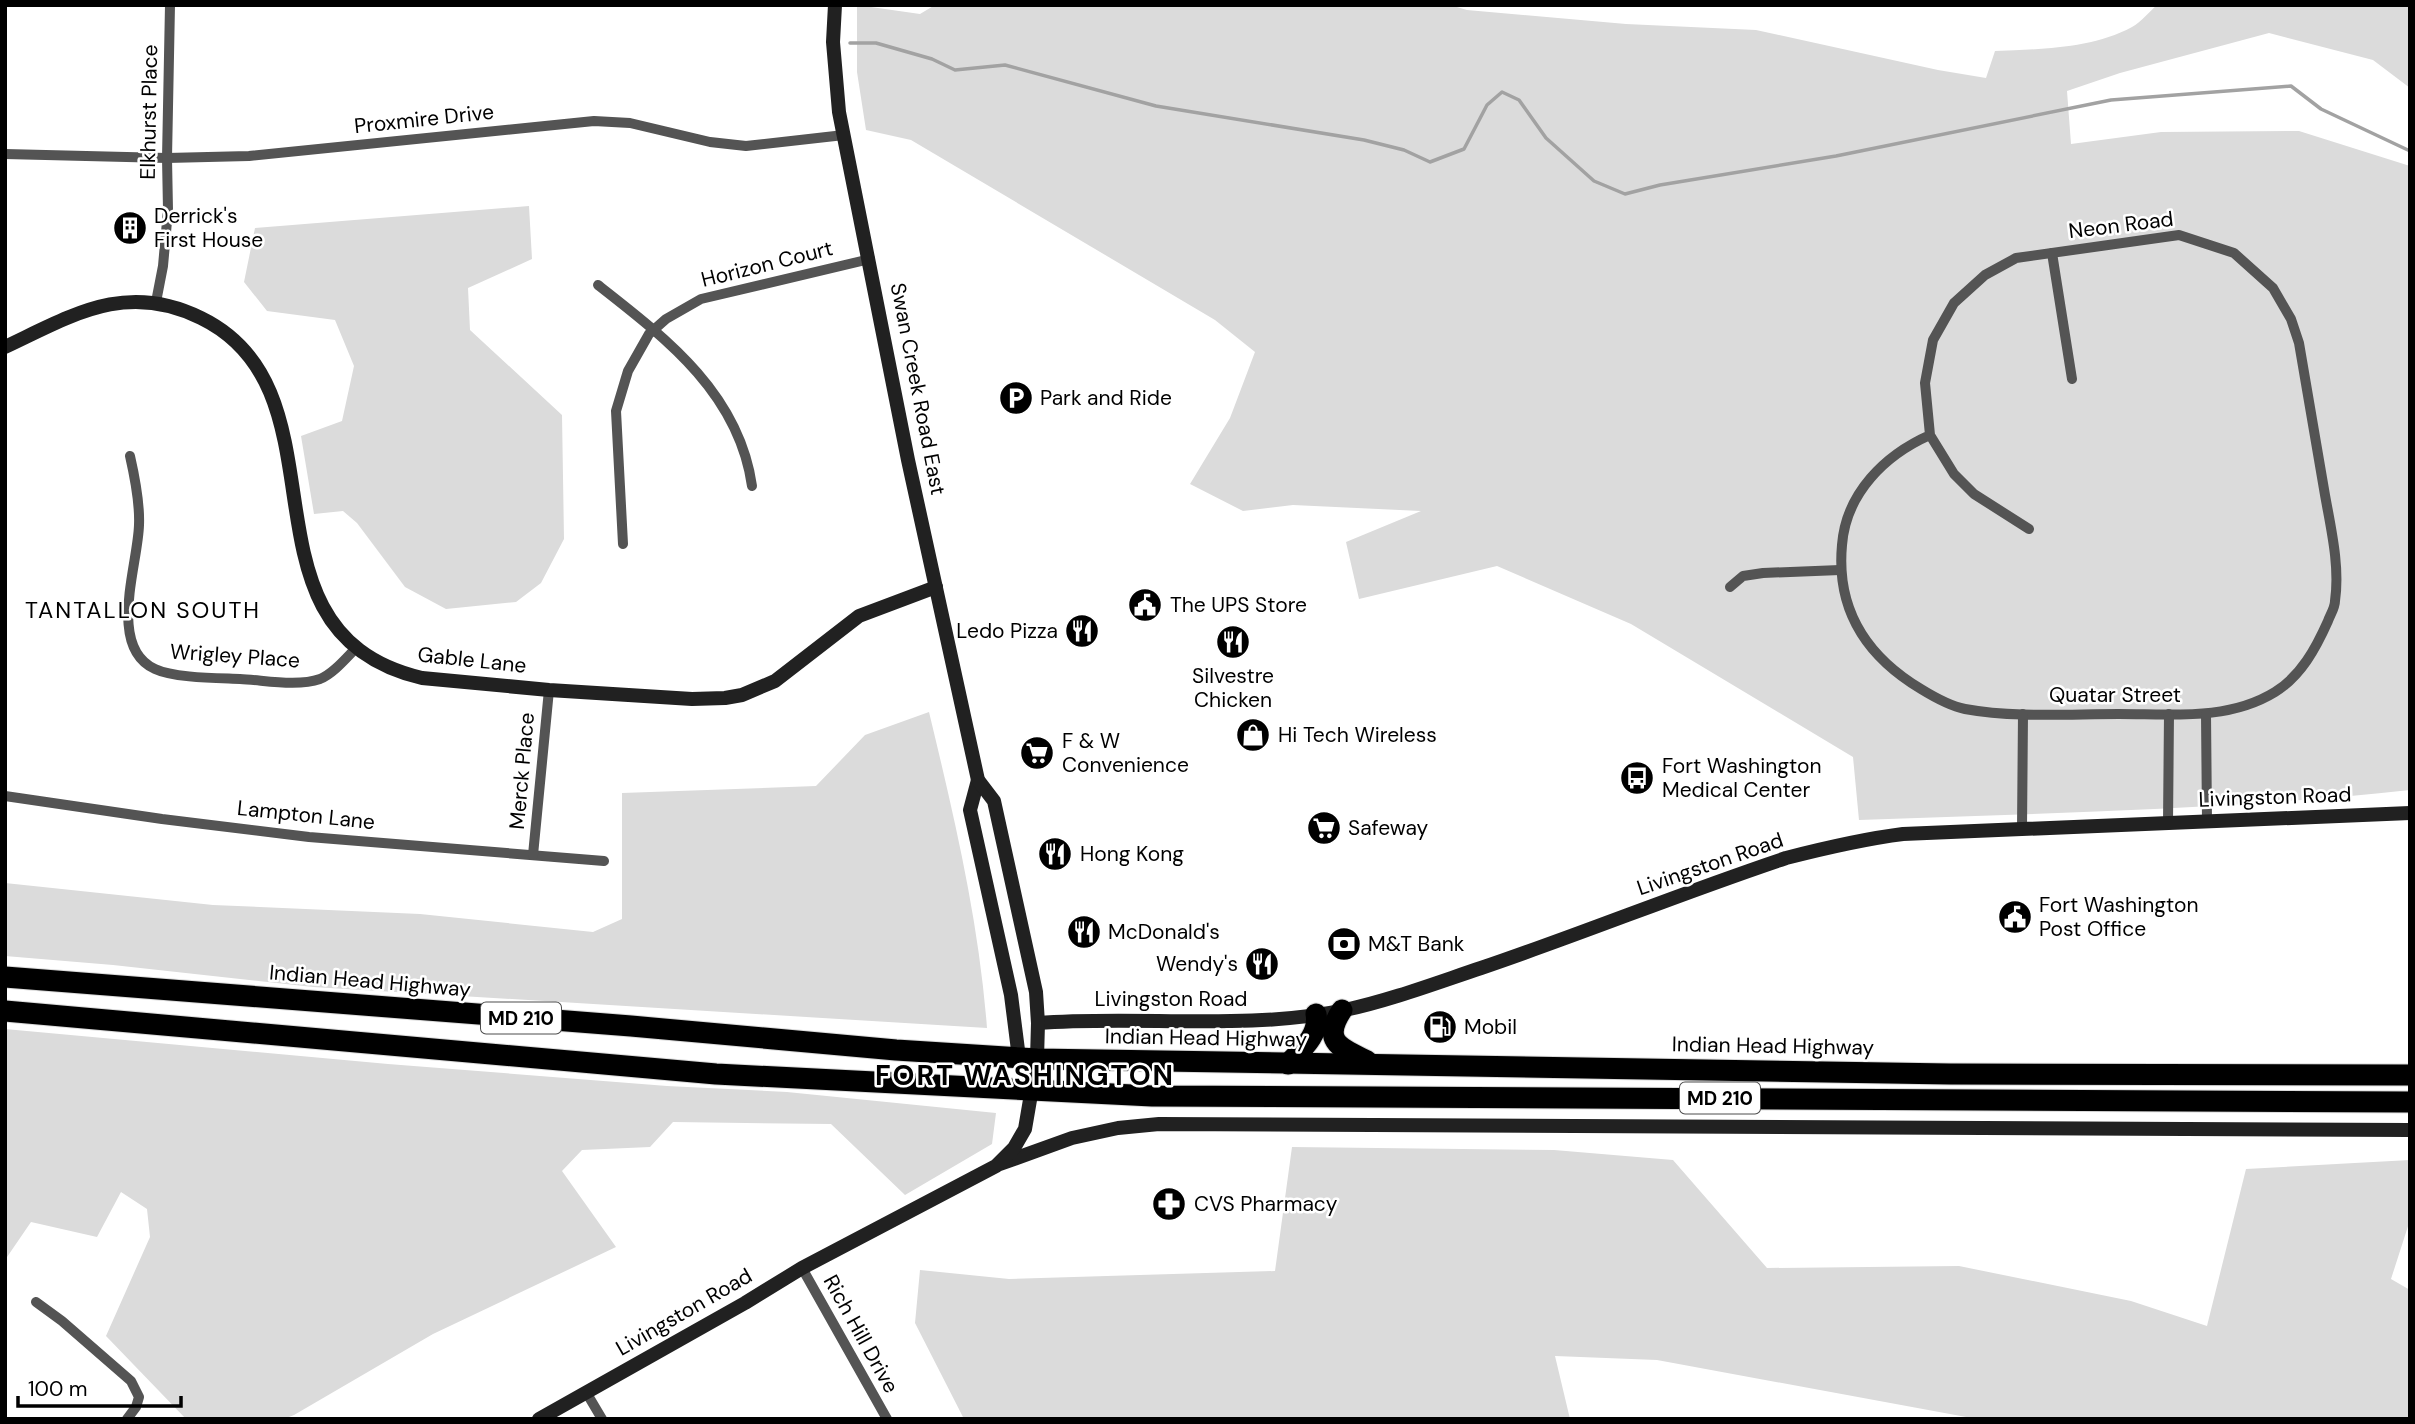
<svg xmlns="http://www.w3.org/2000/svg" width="2415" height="1424" font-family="'DM Sans',sans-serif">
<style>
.green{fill:#dbdbdb}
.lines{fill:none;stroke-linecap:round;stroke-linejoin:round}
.stream{stroke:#a2a2a2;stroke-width:3.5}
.highway-casing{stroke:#dbdbdb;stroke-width:23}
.street{stroke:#545454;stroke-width:10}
.secondary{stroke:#212121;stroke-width:14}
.highway{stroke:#000;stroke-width:21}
.labels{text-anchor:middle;stroke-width:5;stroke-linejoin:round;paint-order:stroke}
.shield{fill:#fff;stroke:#4c4c4c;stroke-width:2}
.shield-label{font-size:19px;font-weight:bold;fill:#000}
.street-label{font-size:21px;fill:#000;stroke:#fff}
.poi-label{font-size:21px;fill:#000;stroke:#fff;text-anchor:start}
.neighbourhood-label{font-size:23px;letter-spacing:2px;fill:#000;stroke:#fff}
.district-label{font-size:28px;font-weight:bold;letter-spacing:2px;fill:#000;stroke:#fff}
</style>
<rect width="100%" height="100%" fill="#fff"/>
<g class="green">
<path d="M857,5L920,14L935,5H1450L1467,10L1626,24L1756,30L1938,70L1986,78L1995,51C2041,49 2091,49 2132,27C2141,22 2149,12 2157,5H2410V88L2373,60L2269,33L2120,73L2067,91L2071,144L2161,132L2299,131L2410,166V790C2227,810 2043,813 1859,820L1853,757L1631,624L1497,566L1359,599L1346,542L1421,511L1293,505L1243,511L1190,484L1230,418L1255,352L1215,320L911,140L866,130L857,72Z"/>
<polygon points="529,206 532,259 468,288 470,330 562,415 564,539 541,583 516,602 446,609 405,587 357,523 343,511 314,514 301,436 342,421 354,366 335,320 267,311 244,282 255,228"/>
<path d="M929,712C954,816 979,921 987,1028L313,987L113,965L5,956V883L213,905L420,914L593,932L622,919V793L816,786L865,735Z"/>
<polygon points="5,1029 388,1064 667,1086 787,1092 996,1113 992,1144 905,1195 831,1124 673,1122 650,1147 582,1150 562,1171 616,1247 433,1334 294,1415 284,1419 186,1419 106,1336 150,1237 147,1209 121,1192 97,1237 31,1222 5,1260"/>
<polygon points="1292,1147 1554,1150 1673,1160 1767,1268 1959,1266 2131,1301 2207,1326 2246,1169 2410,1160 2410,1220 2391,1279 2410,1290 2410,1419 1977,1419 1657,1360 1555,1356 1570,1419 964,1419 915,1323 920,1270 1009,1279 1275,1271"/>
</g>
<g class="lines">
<polyline class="stream" points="850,43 876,43 932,59 955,70 1005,65 1156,106 1364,140 1404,150 1430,162 1464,149 1487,105 1502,92 1519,100 1546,138 1594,181 1625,194 1660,185 1836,156 2111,100 2291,86 2321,109 2410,151"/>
<g class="highway-casing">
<g id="highway">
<polyline points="5,977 631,1026 896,1050 1037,1059 1950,1074 2410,1075"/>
<path d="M1342,1010C1321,1042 1341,1048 1367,1061"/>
<polyline points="5,1011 716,1074 1152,1096 2410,1102"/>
<path d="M1288,1064C1301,1050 1320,1035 1316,1014"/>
</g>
</g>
<g class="street">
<polyline points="5,154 167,158 249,156 594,121 630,123 710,142 746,146 844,135"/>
<polyline points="2052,253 2072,379"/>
<path d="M598,285C667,339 739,394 752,486"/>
<polyline points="156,302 163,266 168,210 167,158 170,5"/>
<path d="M1930,435C1885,455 1846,493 1842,545C1836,610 1866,656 1921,689C1934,697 1950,706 1965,709C2014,718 2068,714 2119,714C2171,714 2228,721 2275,692C2301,676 2316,648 2328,621C2330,615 2335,608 2335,601C2340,566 2331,529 2325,495C2316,445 2308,394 2299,343L2291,319L2273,288L2234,253L2179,235L2016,258L1985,275L1954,303L1933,340L1925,383L1930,435L1954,474L1974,494L2029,529"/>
<path d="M130,456C135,478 140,502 139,525C138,565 107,647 155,669C174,678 218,678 240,679C264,680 297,687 320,679C334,673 346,658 357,647"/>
<polyline points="623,544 616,411 628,371 649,334 666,319 701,299 870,259"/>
<polyline points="1730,587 1743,576 1763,573 1840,570"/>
<polyline points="2206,714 2207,821"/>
<polyline points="5,796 162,819 309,837 604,861"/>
<polyline points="2168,823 2169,714"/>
<polyline points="2022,829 2023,714"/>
<polyline points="533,855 549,690"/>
<polyline points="802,1268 887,1419"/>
<polyline points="36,1302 62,1321 131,1381 139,1397 136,1407 127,1419"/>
<polyline points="586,1392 602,1419"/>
</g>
<g class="secondary">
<path d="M5,347C73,315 126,281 201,318C355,393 226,632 422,678L549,690L692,699L725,698L742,695L775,681L859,616L936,587"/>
<polyline points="978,780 970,810 1011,995 1019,1058 1030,1089"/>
<path d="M1038,1023C1139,1015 1244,1031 1345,1010C1391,1000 1436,983 1481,968C1584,933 1684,892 1786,858C1825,848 1863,839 1903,834L2410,813"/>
<polyline points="1000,1164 1072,1138 1118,1128 1159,1124 2410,1130"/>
<polyline points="539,1419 745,1303 802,1268 996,1166 1014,1148 1025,1129 1037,1059 1038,1023 1036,992 994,801 978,780 908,460 839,112 833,42 835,5"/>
</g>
<use href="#highway" class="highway"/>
</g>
<defs>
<g id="building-disc" transform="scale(1.75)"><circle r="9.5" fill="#000" stroke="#fff"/><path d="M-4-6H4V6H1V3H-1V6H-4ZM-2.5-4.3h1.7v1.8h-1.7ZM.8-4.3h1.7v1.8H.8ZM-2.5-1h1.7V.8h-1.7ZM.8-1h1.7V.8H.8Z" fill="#fff"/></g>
<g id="parking-disc" transform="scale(1.75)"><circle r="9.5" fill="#000" stroke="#fff"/><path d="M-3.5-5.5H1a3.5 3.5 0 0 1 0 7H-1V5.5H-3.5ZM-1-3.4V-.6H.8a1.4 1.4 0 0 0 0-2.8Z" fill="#fff"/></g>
<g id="civic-disc" transform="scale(1.75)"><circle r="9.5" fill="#000" stroke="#fff"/><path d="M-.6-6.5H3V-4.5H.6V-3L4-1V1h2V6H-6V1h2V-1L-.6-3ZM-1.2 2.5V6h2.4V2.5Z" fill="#fff"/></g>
<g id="restaurant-disc" transform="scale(1.75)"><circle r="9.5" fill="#000" stroke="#fff"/><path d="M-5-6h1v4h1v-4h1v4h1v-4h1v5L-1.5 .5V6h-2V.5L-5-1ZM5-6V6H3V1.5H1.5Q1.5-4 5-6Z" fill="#fff"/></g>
<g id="shop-disc" transform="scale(1.75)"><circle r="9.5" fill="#000" stroke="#fff"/><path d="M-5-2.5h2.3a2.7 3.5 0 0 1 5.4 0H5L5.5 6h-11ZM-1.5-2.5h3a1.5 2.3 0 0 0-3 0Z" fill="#fff"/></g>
<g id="supermarket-disc" transform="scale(1.75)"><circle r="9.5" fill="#000" stroke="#fff"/><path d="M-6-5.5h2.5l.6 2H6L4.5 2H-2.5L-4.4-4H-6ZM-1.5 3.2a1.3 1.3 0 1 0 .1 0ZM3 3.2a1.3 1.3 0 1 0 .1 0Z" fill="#fff"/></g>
<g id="bus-disc" transform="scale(1.75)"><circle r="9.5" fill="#000" stroke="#fff"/><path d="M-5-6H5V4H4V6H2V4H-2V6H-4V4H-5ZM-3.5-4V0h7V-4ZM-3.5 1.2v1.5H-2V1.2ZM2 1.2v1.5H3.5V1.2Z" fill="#fff"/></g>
<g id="bank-disc" transform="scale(1.75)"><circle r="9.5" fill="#000" stroke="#fff"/><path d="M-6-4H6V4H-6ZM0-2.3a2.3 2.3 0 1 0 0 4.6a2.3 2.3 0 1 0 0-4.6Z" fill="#fff"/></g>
<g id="fuel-disc" transform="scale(1.75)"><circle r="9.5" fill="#000" stroke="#fff"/><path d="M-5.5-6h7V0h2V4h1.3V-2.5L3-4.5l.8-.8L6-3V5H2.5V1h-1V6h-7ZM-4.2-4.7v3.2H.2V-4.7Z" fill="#fff"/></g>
<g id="pharmacy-disc" transform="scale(1.75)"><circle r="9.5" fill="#000" stroke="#fff"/><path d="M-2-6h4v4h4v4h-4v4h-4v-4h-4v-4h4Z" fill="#fff"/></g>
</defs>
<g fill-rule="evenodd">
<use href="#building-disc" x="130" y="228"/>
<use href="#parking-disc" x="1016" y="398"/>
<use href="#civic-disc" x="1145" y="605"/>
<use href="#restaurant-disc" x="1082" y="631"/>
<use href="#restaurant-disc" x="1233" y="642"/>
<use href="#shop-disc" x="1253" y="735"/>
<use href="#supermarket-disc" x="1037" y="753"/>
<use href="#bus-disc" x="1637" y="778"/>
<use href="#supermarket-disc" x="1324" y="828"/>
<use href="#restaurant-disc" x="1055" y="854"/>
<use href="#civic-disc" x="2015" y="917"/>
<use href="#restaurant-disc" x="1084" y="932"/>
<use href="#bank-disc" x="1344" y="944"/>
<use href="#restaurant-disc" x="1262" y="964"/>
<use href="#fuel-disc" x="1440" y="1027"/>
<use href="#pharmacy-disc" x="1169" y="1204"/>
</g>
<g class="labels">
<g class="shield">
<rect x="481" y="1002.5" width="80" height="31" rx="5"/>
<rect x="1680" y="1082.5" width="80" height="31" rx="5"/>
</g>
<g class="shield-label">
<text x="521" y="1025">MD 210</text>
<text x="1720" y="1105">MD 210</text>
</g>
<g class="street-label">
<text transform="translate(149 112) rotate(-89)" y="7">Elkhurst Place</text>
<text transform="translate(424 119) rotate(-6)" y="7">Proxmire Drive</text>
<text transform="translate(2121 225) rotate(-7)" y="7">Neon Road</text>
<text transform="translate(767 264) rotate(-14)" y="7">Horizon Court</text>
<text transform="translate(918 389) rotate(79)" y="7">Swan Creek Road East</text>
<text transform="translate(235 656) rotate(4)" y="7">Wrigley Place</text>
<text transform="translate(472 660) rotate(6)" y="7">Gable Lane</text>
<text x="2115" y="702">Quatar Street</text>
<text transform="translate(522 771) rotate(-85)" y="7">Merck Place</text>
<text transform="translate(2275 797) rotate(-2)" y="7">Livingston Road</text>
<text transform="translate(306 815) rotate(6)" y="7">Lampton Lane</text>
<text transform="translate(1710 864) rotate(-19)" y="7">Livingston Road</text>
<text transform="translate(370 981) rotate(5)" y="7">Indian Head Highway</text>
<text x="1171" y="1006">Livingston Road</text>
<text transform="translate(1206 1038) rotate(1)" y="7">Indian Head Highway</text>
<text transform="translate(1773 1046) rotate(1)" y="7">Indian Head Highway</text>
<text transform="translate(684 1312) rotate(-30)" y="7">Livingston Road</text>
<text transform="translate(861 1334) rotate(61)" y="7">Rich Hill Drive</text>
</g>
<g class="poi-label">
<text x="154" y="223">Derrick's<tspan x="154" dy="24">First House</tspan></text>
<text x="1040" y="405">Park and Ride</text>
<text x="1170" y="612">The UPS Store</text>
<text x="1058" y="638" text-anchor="end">Ledo Pizza</text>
<text x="1233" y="683" text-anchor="middle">Silvestre<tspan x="1233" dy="24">Chicken</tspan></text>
<text x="1278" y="742">Hi Tech Wireless</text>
<text x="1062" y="748">F &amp; W<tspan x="1062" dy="24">Convenience</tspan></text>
<text x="1662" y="773">Fort Washington<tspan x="1662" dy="24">Medical Center</tspan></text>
<text x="1348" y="835">Safeway</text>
<text x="1080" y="861">Hong Kong</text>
<text x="2039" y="912">Fort Washington<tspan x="2039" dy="24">Post Office</tspan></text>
<text x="1108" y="939">McDonald's</text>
<text x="1368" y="951">M&amp;T Bank</text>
<text x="1238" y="971" text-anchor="end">Wendy's</text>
<text x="1464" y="1034">Mobil</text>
<text x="1194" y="1211">CVS Pharmacy</text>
</g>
<g class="neighbourhood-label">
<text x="143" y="618">TANTALLON SOUTH</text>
</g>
<g class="district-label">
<text x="1025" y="1085">FORT WASHINGTON</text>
</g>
</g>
<rect width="2415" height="1424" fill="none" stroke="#000000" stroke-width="14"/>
<path d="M18 1396v10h163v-10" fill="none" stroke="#000000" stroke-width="3.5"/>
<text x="28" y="1396" font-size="21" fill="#000000" stroke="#ffffff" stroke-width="5" paint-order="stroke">100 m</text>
</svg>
